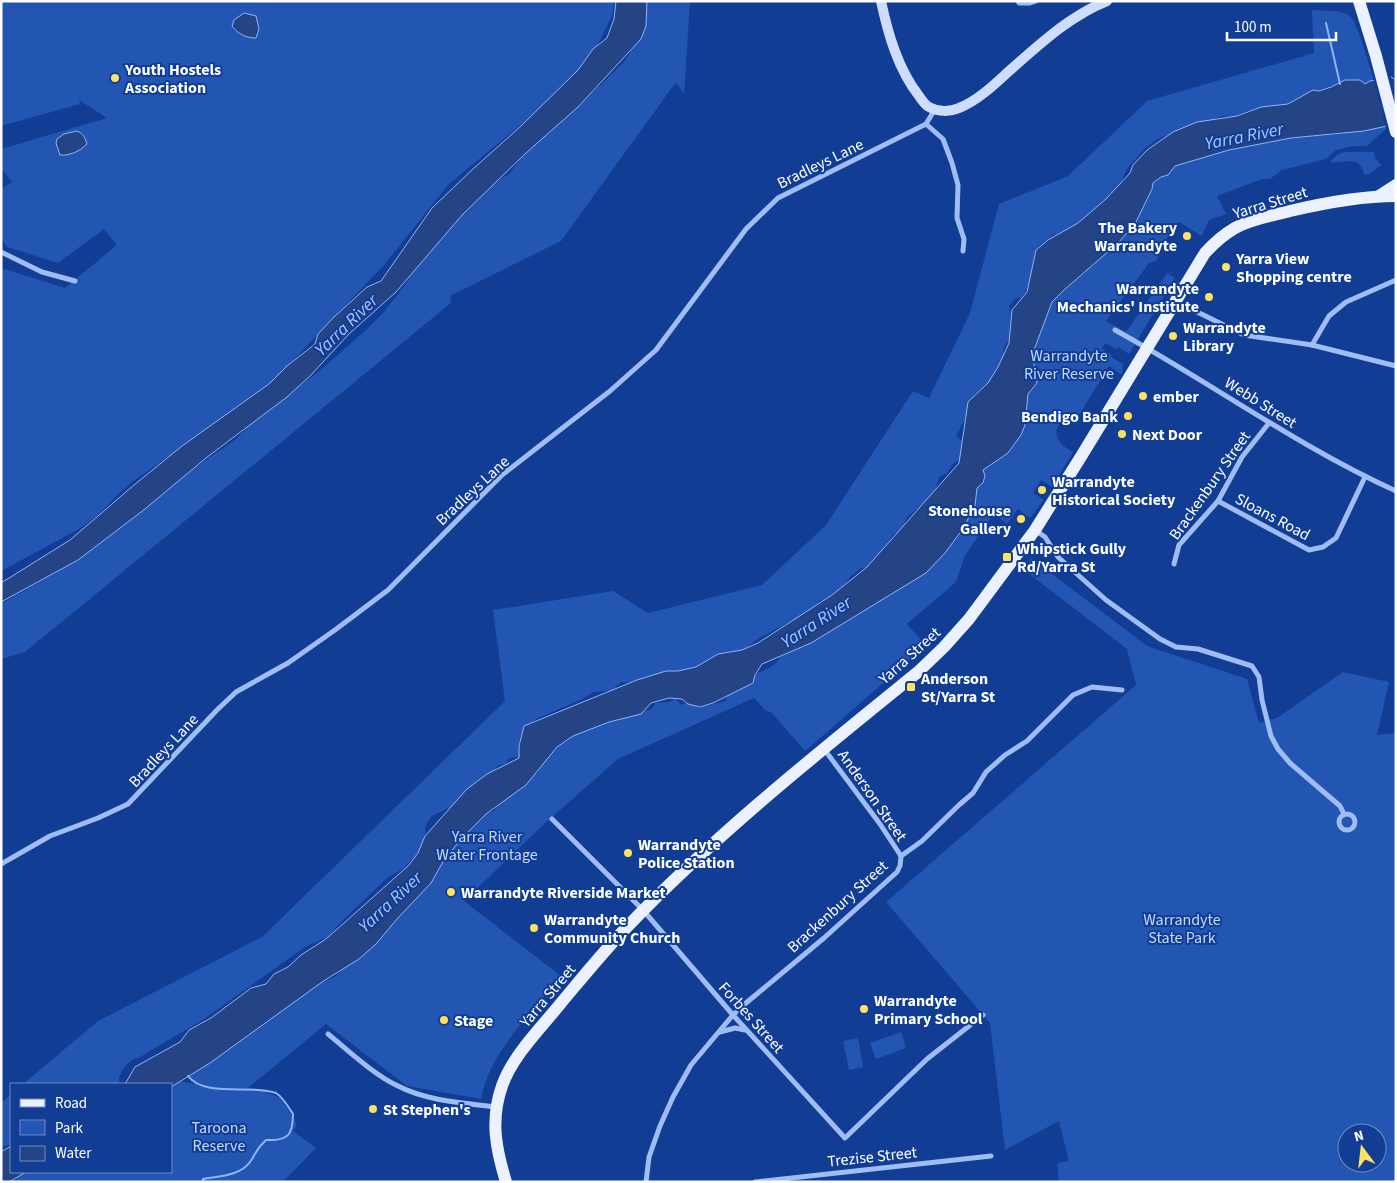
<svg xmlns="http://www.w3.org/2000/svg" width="1397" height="1183" font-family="'Source Sans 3',sans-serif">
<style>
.green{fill:#2355b3;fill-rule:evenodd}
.water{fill:#244486;stroke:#90b5f6}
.pier{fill:#113d94}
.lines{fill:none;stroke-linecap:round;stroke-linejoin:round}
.stream{stroke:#90b5f6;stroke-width:2}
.minor{stroke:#9fbcf3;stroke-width:5}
.secondary{stroke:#ceddfd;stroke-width:10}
.primary{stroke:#ebf1ff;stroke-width:12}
.poi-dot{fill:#ffe161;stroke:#113d94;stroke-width:2}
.labels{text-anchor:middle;stroke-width:4;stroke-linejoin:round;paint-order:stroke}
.poi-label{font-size:16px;font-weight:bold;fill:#fff;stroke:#113d94;text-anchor:start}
.street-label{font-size:16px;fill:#fff;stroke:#113d94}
.park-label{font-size:16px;fill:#c6dafd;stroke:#113d94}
.water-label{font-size:18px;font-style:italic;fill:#abc7fa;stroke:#113d94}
</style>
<rect width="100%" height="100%" fill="#113d94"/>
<g class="green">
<polygon points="1,1 615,1 612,16 591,58 556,96 449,184 384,265 281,373 265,389 132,482 117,495 100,513 81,528 1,571 1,268 65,288 117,245 104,229 58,263 7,247 1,238 1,189 12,182 1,168 1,149 107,118 79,100 80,104 1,126"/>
<polygon points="645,1 690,1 684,94 676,82 561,241 450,296 451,303 25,652 1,659 1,604 64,568 97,546 183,476 236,439 253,422 323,368 366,330 384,312 401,290 422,259 452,222 490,187 510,173 528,149 558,121 590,95 623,63 645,31"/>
<path d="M1312,10C1324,11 1342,9 1351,17C1357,23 1371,70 1374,81L1365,84C1350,74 1305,96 1290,103C1283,107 1275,105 1267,106C1257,107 1247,111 1238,115C1229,119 1223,112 1213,121L1159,138L1145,148L1126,170L1119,189L1069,231L1053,235L1038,247L1035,253L1031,277L1025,293L1021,298H1016L1009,306L1011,316L1010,338L1003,349L1004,358L1001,374L976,394L970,402L968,417L964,421L956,436L964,442L961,458L953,464L947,473L939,477L936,488L928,500L907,517L902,530L894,534L878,555V561L873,565L860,569L850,577L841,589L819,602L812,610L759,638L744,650L689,672L653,675L633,683L621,682L611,691L594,692L580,700L538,718L531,723L522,733L518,745V749L521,751L520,758L516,757L514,758L513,757L508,759L507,763L497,766L491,779L459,803L432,816L426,824L424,840L415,858C409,860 409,863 405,867C400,871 394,874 388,877L339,924L327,939L325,938L305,947L204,1019L140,1057C128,1060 118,1072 119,1084H23L98,1021L262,937L505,701L493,610L613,591L648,613L762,585L826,525L913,391L929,398L970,313L999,204L1068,176L1147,101L1314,53Z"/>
<path d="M1385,125L1386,129L1367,146H1353L1336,150L1326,159L1282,170L1270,179H1262L1217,196L1226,214L1209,220L1202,236L1179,222L1168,236L1156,261L1149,263L1106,321L1126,332L1167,273L1175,278L1129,354L1118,347L1116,349L1105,343L1102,349L1112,355L1111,357L1123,364L1122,375L1109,366L1079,415C1066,415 1049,428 1060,442C1063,447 1069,449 1073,452L1052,487L1041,480L1033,493L1044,500L1030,518L1018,509L1007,524L994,514L965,555L956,582L907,624L926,646L805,751L771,712L766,711L754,698L618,759L544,824L464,901L562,977C532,1012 489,1053 481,1099L407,1086L326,1024L248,1088L257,1089L281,1098L296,1123V1126L293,1131L316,1148L283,1182H6L17,1179L16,1177L22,1172H171V1087L180,1081L193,1084L194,1082L190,1077L191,1074L313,987L336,976L417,895L429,886L431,879L459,839L464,837L472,826L480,821L486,814L494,811L503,799L514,793L538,772L546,756L555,746H559L570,739L575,726L615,721L651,709L656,703L670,702L675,698L681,705C687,702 694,702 698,708L726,701L727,695L754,679L757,673C765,670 776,666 780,657L795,650L979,486H981C986,481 983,477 983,470L1008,453L1021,435L1025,425L1028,394L1033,389L1035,378L1034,350L1052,302L1064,290L1118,243L1135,224L1152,190L1153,183L1161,177L1168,175L1175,166L1229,150L1291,138L1341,134Z"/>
<path d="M1345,152H1374L1375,159L1378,160V162L1382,165C1375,168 1371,176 1364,174C1360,154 1344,164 1330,162L1338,154Z"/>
<path d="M1031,558L1147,646L1247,679L1259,723L1277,718L1343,672L1389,682L1377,735L1396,733V1182H1059L1057,1163L1069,1161L1059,1121L1005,1150L990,1023L886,902L1136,685L1127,649L1023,569ZM1347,1133H1377V1163H1347Z"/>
<polygon points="901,1032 906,1048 876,1059 870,1043"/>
<polygon points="858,1038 863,1067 849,1070 843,1041"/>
<polygon points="11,1094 11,1144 1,1147 1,1103"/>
</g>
<g class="water">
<polygon points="616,1 647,1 646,26 641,39 578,107 526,153 463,214 396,292 349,334 310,376 287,397 206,458 145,509 78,560 1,602 1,583 70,540 134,485 182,446 269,384 287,366 315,344 318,334 334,317 367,287 381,281 432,208 474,168 521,126 578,70 593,49 607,38 614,19"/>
<path d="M244,13L256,16L259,29L256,38C246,38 238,34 232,26L234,20Z"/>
<polygon points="1391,77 1396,80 1396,124 1364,131 1291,138 1229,150 1175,166 1168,175 1161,177 1153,183 1152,189 1135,224 1118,243 1064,290 1052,302 1034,350 1034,365 1035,378 1037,383 1028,394 1025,425 1021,435 1008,453 983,470 985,476 983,483 977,488 975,506 962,530 945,553 926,573 811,643 762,664 755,675 753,683 713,703 700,707 688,704 682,699 669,698 651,703 641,714 609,722 573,736 557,747 526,785 486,814 462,838 444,860 431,883 397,919 376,944 359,959 322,982 210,1063 171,1087 171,1084 125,1084 135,1067 180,1042 189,1030 211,1018 251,988 266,984 274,974 288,967 301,955 326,939 408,866 418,853 425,836 467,789 487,774 519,758 519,746 524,726 637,680 666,671 678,671 696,667 718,654 742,650 758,643 832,595 867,567 959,463 968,402 988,383 998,367 1009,343 1012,310 1027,292 1036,250 1048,240 1078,223 1106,199 1130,173 1133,165 1147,150 1173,132 1197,122 1237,116 1261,107 1288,104 1313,90 1319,91 1331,87 1345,80 1360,80 1365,84 1370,81"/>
<path d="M77,131C84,134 85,138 87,144C80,151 70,156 60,155L56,143L57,139L64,134Z"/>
<polygon points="11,1146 11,1172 26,1172 9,1182 1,1182 1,1152"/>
</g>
<polygon class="pier" points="1390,74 1396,98 1396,126 1386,128 1373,78"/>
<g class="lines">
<g class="stream">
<polyline points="1326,23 1340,84"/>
<path d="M188,1076C205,1098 252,1084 276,1093C283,1097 289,1108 293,1114C293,1136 287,1141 266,1140C256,1149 257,1152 250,1162C240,1176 219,1176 203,1179V1182"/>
</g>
<g class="minor">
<polyline points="1018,1 1019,3 1030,3 1036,1"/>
<polyline points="926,124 943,139 952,163 958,185 957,218 964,239 963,251"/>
<polyline points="1,252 42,272 75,281"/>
<polyline points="1175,301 1244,335 1312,345 1396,366"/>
<path d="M1115,330C1210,382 1297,446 1396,491"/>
<polyline points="1312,345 1329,316 1346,302 1396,280"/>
<polyline points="1218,501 1309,550 1323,547 1336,538 1365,477"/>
<polyline points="1035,530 1045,537 1058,557 1106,600 1160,639 1176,647 1198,649 1252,666 1259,677 1262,700 1271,736 1278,749 1290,763 1340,806 1344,814"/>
<polyline points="1174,564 1179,545 1218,501 1242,457 1269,423"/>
<polyline points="824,749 880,824 901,856"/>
<circle cx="1347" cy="822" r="8"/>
<polyline points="552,819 643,910 733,1015 845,1138 927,1059 983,1015"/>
<polyline points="1,864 50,836 98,818 128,804 217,710 236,692 288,663 335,630 388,590 502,475 610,391 656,350 746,229 778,198 926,124 935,109"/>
<polyline points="720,1032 735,1028 745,1030"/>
<path d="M328,1034C349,1051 372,1073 396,1085C426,1101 463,1103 497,1107"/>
<polyline points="646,1182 649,1157 660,1126 673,1097 691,1065 733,1015 746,1003 824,938 897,872 900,866 901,856 922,841 959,805 973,793 986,772 1005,755 1027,741 1073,695 1092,687 1122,690"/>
<polyline points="755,1182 991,1156"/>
</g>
<path class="secondary" d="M881,1C888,34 898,69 919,96C922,100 925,105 929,107C938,112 950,112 959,108C977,101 994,85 1008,72C1038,46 1069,16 1107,1"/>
<g class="primary">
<polyline points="1359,1 1376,56 1396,132"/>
<polyline points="1379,196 1396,185"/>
<path d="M506,1182C496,1149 490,1120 502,1086C513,1055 541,1028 561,1003C582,978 603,952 626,928C715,835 818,753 918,672L944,647L969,619L1035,530L1082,455L1205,253C1214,243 1223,235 1235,228C1251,219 1271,216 1290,211C1324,203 1360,196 1396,196"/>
</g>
</g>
<g class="poi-dot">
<circle cx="115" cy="78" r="5"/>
<circle cx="1187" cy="236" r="5"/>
<circle cx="1226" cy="267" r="5"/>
<circle cx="1209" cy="297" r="5"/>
<circle cx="1173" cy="336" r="5"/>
<circle cx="1143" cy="396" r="5"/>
<circle cx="1128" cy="416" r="5"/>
<circle cx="1122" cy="434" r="5"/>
<circle cx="1042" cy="490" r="5"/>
<circle cx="1021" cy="519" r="5"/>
<rect x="1002" y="552" width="10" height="10" rx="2.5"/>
<rect x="906" y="682" width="10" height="10" rx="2.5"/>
<circle cx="628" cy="853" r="5"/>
<circle cx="451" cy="892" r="5"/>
<circle cx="534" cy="928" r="5"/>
<circle cx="864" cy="1009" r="5"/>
<circle cx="444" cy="1020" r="5"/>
<circle cx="373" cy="1109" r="5"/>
</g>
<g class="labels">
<g class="poi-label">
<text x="125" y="75">Youth Hostels<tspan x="125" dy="18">Association</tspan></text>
<text x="1177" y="233" text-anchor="end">The Bakery<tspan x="1177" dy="18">Warrandyte</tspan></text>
<text x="1236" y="264">Yarra View<tspan x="1236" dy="18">Shopping centre</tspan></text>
<text x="1199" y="294" text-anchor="end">Warrandyte<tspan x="1199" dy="18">Mechanics' Institute</tspan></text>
<text x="1183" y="333">Warrandyte<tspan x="1183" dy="18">Library</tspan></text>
<text x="1153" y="402">ember</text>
<text x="1118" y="422" text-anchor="end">Bendigo Bank</text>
<text x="1132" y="440">Next Door</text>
<text x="1052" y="487">Warrandyte<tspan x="1052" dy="18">Historical Society</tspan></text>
<text x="1011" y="516" text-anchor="end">Stonehouse<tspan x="1011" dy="18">Gallery</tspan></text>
<text x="1017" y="554">Whipstick Gully<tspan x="1017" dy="18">Rd/Yarra St</tspan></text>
<text x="921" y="684">Anderson<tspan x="921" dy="18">St/Yarra St</tspan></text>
<text x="638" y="850">Warrandyte<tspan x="638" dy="18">Police Station</tspan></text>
<text x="461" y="898">Warrandyte Riverside Market</text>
<text x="544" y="925">Warrandyte<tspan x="544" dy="18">Community Church</tspan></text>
<text x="874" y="1006">Warrandyte<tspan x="874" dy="18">Primary School</tspan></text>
<text x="454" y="1026">Stage</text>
<text x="383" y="1115">St Stephen's</text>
</g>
<g class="street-label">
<text transform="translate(820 163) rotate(-26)" y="6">Bradleys Lane</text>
<text transform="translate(1270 202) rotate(-17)" y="6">Yarra Street</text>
<text transform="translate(1261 402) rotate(32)" y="6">Webb Street</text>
<text transform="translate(1209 485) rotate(-55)" y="6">Brackenbury Street</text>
<text transform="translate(472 490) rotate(-43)" y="6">Bradleys Lane</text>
<text transform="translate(1273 516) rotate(28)" y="6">Sloans Road</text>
<text transform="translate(909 655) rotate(-42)" y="6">Yarra Street</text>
<text transform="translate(163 750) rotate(-47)" y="6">Bradleys Lane</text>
<text transform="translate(873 795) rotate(55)" y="6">Anderson Street</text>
<text transform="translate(837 906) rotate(-42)" y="6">Brackenbury Street</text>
<text transform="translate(547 995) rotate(-50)" y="6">Yarra Street</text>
<text transform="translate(752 1017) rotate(48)" y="6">Forbes Street</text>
<text transform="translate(872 1156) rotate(-6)" y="6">Trezise Street</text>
</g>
<g class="park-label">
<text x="1069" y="361">Warrandyte<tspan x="1069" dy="18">River Reserve</tspan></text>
<text x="487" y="842">Yarra River<tspan x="487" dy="18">Water Frontage</tspan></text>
<text x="1182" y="925">Warrandyte<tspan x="1182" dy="18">State Park</tspan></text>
<text x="219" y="1133">Taroona<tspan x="219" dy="18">Reserve</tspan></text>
</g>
<g class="water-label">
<text transform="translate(1244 136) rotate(-11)" y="6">Yarra River</text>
<text transform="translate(346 325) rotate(-44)" y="6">Yarra River</text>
<text transform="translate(816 622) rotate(-33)" y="6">Yarra River</text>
<text transform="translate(390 902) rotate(-43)" y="6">Yarra River</text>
</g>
</g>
<rect width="1397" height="1183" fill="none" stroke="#ffffff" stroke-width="5"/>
<rect x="10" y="1083" width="162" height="90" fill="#113d94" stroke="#708bbf"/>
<rect x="20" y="1099" width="25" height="8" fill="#ebf1ff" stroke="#708bbf"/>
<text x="55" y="1108" font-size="15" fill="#ffffff">Road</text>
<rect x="20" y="1120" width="25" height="15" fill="#2355b3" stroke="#708bbf"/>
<text x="55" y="1133" font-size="15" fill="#ffffff">Park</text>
<rect x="20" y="1146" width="25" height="15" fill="#244486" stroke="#708bbf"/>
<text x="55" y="1158" font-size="15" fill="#ffffff">Water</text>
<g transform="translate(1362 1148) rotate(345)"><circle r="24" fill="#113d94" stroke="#708bbf"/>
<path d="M0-4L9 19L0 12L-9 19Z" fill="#ffe161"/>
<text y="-8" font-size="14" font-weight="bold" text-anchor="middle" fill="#ffffff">N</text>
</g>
<path d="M1227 32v8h109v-8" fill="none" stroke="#ffffff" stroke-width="2.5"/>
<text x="1234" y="32" font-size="15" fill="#ffffff" stroke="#113d94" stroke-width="4" paint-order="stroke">100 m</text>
</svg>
